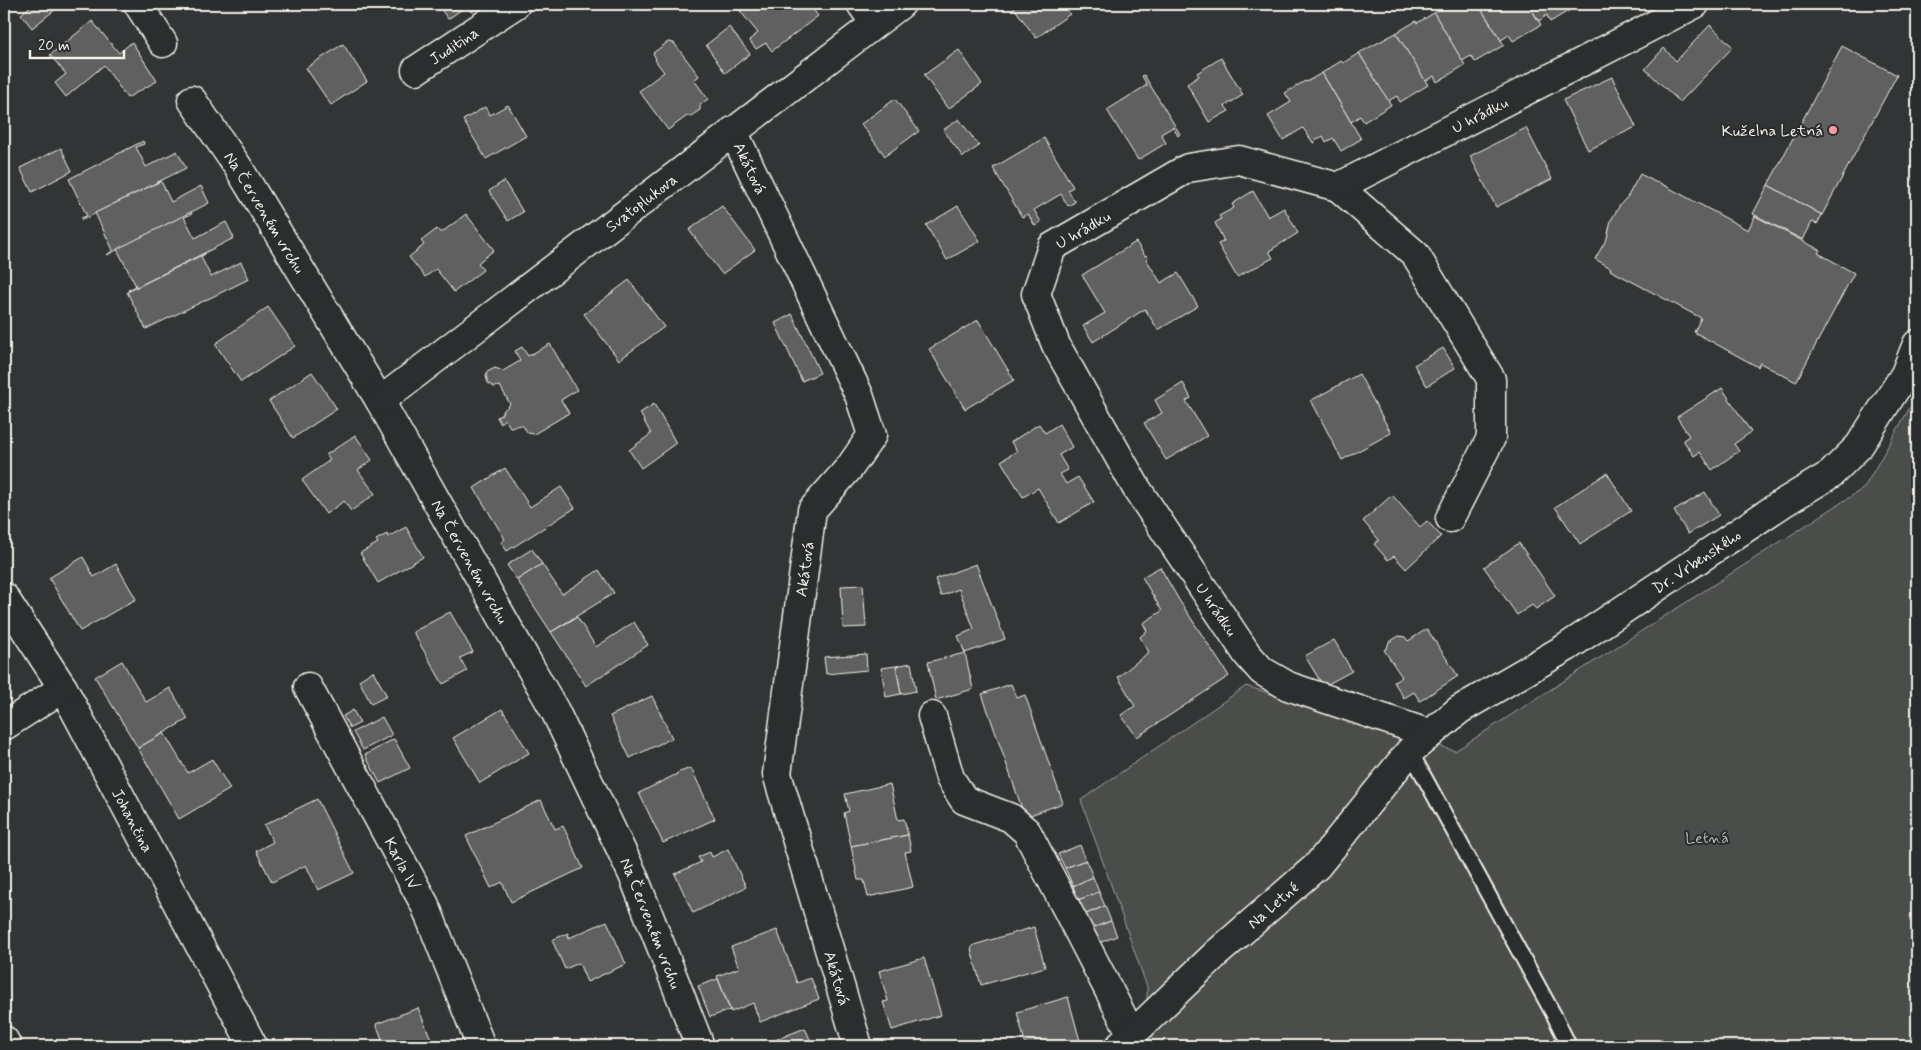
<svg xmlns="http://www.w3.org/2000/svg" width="1921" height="1050" font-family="Mynerve,sans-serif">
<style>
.green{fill:#4b4d4c;stroke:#a09f9a}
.building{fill:#5f605f;stroke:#f4f1e8}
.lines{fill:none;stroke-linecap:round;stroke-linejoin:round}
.lane-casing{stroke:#f4f1e8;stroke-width:18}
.street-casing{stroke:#f4f1e8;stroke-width:31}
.lane{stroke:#2a2d2e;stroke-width:14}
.street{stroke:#2a2d2e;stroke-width:28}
.poi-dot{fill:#ff9aa2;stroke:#2a2d2e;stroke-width:2}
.labels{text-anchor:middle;stroke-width:4;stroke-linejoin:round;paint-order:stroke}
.street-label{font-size:16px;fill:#f4f1e8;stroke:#2a2d2e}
.poi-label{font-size:16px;fill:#f4f1e8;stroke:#2a2d2e;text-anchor:end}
.park-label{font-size:16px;fill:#b9b8b1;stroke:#2a2d2e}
</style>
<rect width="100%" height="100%" fill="#323535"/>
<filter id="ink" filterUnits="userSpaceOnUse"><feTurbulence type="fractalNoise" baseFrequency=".02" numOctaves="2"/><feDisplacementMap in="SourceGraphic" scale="10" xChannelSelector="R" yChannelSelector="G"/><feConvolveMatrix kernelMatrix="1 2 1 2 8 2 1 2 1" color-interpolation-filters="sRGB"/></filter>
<g filter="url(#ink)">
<polygon class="green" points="1917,395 1917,1046 1147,1046 1147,987 1081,800 1246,686 1455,751 1864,488"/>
<g class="building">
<polygon points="30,4 62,4 32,28 21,14 32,5"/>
<polygon points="437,4 483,4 472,12 468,5 448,19"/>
<polygon points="750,4 809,4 818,16 772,51 766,43 756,49 749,40 758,33 740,11"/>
<polygon points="1014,4 1063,4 1070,14 1036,38 1012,5"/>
<polygon points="1449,4 1478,4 1504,45 1475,62 1471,56 1462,61 1434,13"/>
<polygon points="1478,4 1528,4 1541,25 1513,41 1509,35 1501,40"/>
<polygon points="1528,4 1577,4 1578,5 1550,22 1547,15 1539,21"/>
<polygon points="1434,13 1465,65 1437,82 1434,76 1425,81 1396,33 1416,21 1417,23"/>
<polygon points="92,21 119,53 132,42 157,81 127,98 104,65 66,97 55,83 66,74 50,55"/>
<polygon points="1710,25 1733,47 1680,102 1645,69 1664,48 1676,61"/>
<polygon points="729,27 750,54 725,73 706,45"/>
<polygon points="1396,33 1428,85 1400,102 1397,96 1388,101 1359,53"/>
<polygon points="668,42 674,43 699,76 694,80 708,99 700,105 700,110 691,116 687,116 668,130 639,91 664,72 655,60 656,59 653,53"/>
<polygon points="343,44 367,81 331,105 306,68"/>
<polygon points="1842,46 1897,75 1822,215 1768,185"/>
<polygon points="959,50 982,84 948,109 924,75"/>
<polygon points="1359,53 1391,105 1364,122 1360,116 1351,122 1322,73 1341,61 1343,63"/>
<polygon points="1221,58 1243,95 1225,106 1229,111 1209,122 1187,84 1199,76 1197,73"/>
<polygon points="1322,73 1361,139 1341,151 1333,138 1326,142 1323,136 1314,141 1314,144 1303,128 1283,140 1268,116 1291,102 1285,93 1305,81 1306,82"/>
<polygon points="1144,75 1180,134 1178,136 1173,127 1161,134 1166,143 1138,160 1107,110 1147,85 1142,76"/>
<polygon points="1612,77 1636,127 1588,150 1563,100"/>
<polygon points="895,99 919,131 885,156 861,124"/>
<polygon points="508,105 526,136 486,159 463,120 485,107 490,115"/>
<polygon points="959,119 979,146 963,157 943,130"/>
<polygon points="1526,128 1552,179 1496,207 1470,156"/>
<polygon points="1044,138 1073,187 1068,190 1075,202 1068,206 1061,194 1034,210 1041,222 1035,226 1028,214 1022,217 993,168"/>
<polygon points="143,141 144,144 136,147 146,167 177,151 186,168 82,220 81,218 87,216 69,179"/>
<polygon points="61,148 72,171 32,192 20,168"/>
<polygon points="1640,174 1657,183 1658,182 1748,230 1755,216 1820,250 1818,253 1854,273 1796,382 1760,363 1758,367 1694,332 1701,318 1610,270 1611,268 1595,259 1607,238 1611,220 1620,205 1628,196"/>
<polygon points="161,181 171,202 201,186 209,203 107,255 113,250 95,213"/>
<polygon points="504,181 523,212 508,221 489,191"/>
<polygon points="1768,185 1822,215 1817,224 1812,222 1803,240 1753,214"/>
<polygon points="1253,191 1268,217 1284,208 1298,233 1269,251 1273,258 1237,277 1218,244 1224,241 1215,223 1221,219 1219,216 1234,208 1232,204"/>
<polygon points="722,206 755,250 722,274 689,230"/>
<polygon points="958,206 980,241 947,260 926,225"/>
<polygon points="191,212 192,214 184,217 195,238 226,222 234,238 129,291 128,290 136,286 117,249"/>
<polygon points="466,214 494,250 478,263 483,270 454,292 436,269 425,277 409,257 424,245 421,241 437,229 441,233"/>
<polygon points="1136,242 1145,256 1146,255 1148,258 1146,259 1161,283 1178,273 1198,306 1158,330 1145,309 1093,342 1083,326 1105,313 1082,275"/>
<polygon points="206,253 201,257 211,277 241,262 249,279 146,329 127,292"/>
<polygon points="629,280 664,327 619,360 584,314"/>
<polygon points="268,307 295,346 241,382 215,344"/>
<polygon points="792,314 820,373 802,381 775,323"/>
<polygon points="978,320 1014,380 965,409 929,349"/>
<polygon points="550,344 577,390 561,400 569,413 534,434 528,433 522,425 510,427 505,419 500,423 497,417 502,414 502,412 510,404 500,386 494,387 488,383 486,376 487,372 495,368 503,371 520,361 515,351 522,347 528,356"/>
<polygon points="1443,348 1455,368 1427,386 1414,365"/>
<polygon points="312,372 337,409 293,438 269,401"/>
<polygon points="1359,374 1391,433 1342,460 1312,402 1310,401"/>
<polygon points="1183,383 1191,398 1186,401 1207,436 1166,460 1144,423 1162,413 1155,400"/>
<polygon points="1722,388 1751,432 1734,444 1739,451 1712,470 1700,452 1694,456 1683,440 1689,436 1677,417"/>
<polygon points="654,404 676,443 641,468 629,450 651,434 640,413"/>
<polygon points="1039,424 1045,433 1059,424 1072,447 1059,455 1068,470 1060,474 1066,484 1078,477 1094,502 1059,523 1038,488 1023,497 1001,461 1017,451 1011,442"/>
<polygon points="355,435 372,460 358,470 375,494 351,511 344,501 326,514 302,480 330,460 326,455"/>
<polygon points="505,468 530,507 561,487 575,508 507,551 501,542 505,539 474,488"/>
<polygon points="1607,473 1631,511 1580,544 1555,507"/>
<polygon points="1705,492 1719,515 1688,534 1674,511"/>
<polygon points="1392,495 1420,527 1427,521 1441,536 1406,569 1394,556 1388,560 1374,544 1379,540 1363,521"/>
<polygon points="406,527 423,557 378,583 360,553 378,543 376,540 387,534 388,537"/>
<polygon points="1519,543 1555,596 1536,609 1532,605 1517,615 1484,567"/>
<polygon points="532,549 542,564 517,580 507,565"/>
<polygon points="83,557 94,577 116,564 136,599 80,631 49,578"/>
<polygon points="542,564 562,594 599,570 614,593 551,632 517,580"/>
<polygon points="976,564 1005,639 965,653 958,636 974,629 959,589 941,596 935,579"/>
<polygon points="1160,567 1179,600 1229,676 1137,737 1121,715 1135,706 1118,677 1149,652 1140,637 1147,631 1143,623 1162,611 1142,577"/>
<polygon points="863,585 866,627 843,628 841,586"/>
<polygon points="450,612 473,652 460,658 467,671 443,684 413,632"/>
<polygon points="577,617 596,647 634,622 648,645 586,686 551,632"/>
<polygon points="1427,629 1458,676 1420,701 1414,692 1404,698 1394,682 1402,677 1384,650 1387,648 1389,642 1399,636 1405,637 1408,641"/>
<polygon points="1334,640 1352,671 1326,685 1322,684 1305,656"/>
<polygon points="965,653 973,689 936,700 928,662"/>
<polygon points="4,654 10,664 4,668"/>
<polygon points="866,654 867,670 826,674 824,657"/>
<polygon points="122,661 146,702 170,688 188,719 138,748 95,677"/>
<polygon points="911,663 916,691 901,694 896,666"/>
<polygon points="896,666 901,694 886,697 881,668"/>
<polygon points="373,671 387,696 371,704 359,680"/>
<polygon points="1011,684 1017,698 1025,695 1063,803 1025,817 982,694"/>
<polygon points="652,696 672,738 630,758 610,716"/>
<polygon points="502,709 529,753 480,783 453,738"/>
<polygon points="353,710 360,723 350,728 343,716"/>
<polygon points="382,717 392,735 363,750 353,732"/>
<polygon points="164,733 188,773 212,759 230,789 179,819 138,748"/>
<polygon points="394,739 410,768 380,783 365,755"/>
<polygon points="691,768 715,819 663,843 639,793 677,774 677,773"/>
<polygon points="890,784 898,820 904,819 908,835 851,846 844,813 849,811 845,794"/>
<polygon points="317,799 354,873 318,890 306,865 272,882 256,851 273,842 264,825"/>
<polygon points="541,800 555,829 563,826 583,868 511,902 502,882 491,888 466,836"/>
<polygon points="908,835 911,851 905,852 913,887 868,897 864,880 858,880 851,846"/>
<polygon points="1080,845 1086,860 1065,868 1058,854"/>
<polygon points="728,849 746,887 693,913 675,874 701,862 698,857 710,852 712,857"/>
<polygon points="1086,860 1093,877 1073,886 1065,868"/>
<polygon points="1093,877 1099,892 1078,900 1073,886"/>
<polygon points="1099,892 1105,906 1084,915 1078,900"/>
<polygon points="1105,906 1111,921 1090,929 1084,915"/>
<polygon points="607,921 626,964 587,982 579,963 565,969 552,940 568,933 569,938"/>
<polygon points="1111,921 1117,936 1096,944 1090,929"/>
<polygon points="1034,927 1045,967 981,985 971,949 974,945"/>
<polygon points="777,930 797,983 811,978 819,999 760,1022 753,1003 731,1012 717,976 739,968 731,947"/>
<polygon points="924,958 941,1015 892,1030 883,1002 888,1001 879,971"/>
<polygon points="718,979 730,1010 710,1017 698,986"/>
<polygon points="1068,997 1080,1041 1062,1046 1026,1046 1017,1012"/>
<polygon points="418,1008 434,1046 385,1046 376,1024"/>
<polygon points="805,1028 813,1046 760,1046"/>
<polygon points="656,1040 659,1046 642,1046"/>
</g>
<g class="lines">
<g class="lane-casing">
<polyline id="lane" points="1410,751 1555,1017 1569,1046"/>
</g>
<g class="street-casing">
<g id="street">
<polyline points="138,4 163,43"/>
<polyline points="861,4 875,23"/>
<path id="s1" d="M416,70L516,4"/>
<path id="s2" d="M192,100L238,167L380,401L555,711L633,875L700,1046"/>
<path id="s3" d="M733,131L859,395L872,435L850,467L812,510L777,774L858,1046"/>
<polyline points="1338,187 1415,254 1491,379 1491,438 1450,518"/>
<path id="s4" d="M380,401L901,4"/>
<path id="s5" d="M4,597L63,688L253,1046"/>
<path id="s6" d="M308,687L425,905L481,1046"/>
<polyline points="932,716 950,778 964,800 1011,818 1027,832 1132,1035"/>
<polyline points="4,726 63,688"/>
<path id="s7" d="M1430,734L1288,686L1262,671L1247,654L1137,489L1056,345L1036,294L1052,247L1188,168L1239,160L1338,187L1695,4"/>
<polyline points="4,1040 7,1046"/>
<path id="s8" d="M1120,1046L1217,953L1317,866L1410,751L1459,710L1567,647L1783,503L1831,474L1859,446L1905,374L1917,344"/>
</g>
</g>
<use href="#lane" class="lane"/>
<use href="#street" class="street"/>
</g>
</g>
<circle class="poi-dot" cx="1833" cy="130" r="5"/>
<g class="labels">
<g class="street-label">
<text dy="6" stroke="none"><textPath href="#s1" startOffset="45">Juditina</textPath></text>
<text dy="6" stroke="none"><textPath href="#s7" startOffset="1141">U hrádku</textPath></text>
<text dy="6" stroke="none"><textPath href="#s3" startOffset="41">Akátová</textPath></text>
<text dy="6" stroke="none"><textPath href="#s4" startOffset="328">Svatoplukova</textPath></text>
<text dy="6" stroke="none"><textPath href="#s2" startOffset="134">Na Červeném vrchu</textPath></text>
<text dy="6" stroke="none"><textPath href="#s7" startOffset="706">U hrádku</textPath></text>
<text dy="6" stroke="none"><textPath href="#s2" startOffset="539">Na Červeném vrchu</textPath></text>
<text dy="6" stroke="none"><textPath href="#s8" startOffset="759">Dr. Vrbenského</textPath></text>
<text transform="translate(804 569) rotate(-82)" y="6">Akátová</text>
<text transform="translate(1217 609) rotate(56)" y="6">U hrádku</text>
<text dy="6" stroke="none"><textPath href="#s5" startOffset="258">Johančina</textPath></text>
<text dy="6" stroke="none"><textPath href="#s6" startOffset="200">Karla IV</textPath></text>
<text dy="6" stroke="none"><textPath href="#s8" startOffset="208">Na Letné</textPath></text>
<text dy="6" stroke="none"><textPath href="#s2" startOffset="944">Na Červeném vrchu</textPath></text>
<text dy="6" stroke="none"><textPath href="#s3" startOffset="910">Akátová</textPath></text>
</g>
<g class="poi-label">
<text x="1823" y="136">Kuželna Letná</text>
</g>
<g class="park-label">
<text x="1707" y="843">Letná</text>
</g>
</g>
<rect width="1921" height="1050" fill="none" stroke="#2a2d2e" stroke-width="20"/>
<rect x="10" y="10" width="1901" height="1030" fill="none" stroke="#f4f1e8" stroke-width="2" filter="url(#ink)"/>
<path d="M30 50v8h94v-8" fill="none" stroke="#f4f1e8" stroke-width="2.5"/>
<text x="38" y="50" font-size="15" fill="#f4f1e8" stroke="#2a2d2e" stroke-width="4" paint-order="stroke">20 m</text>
</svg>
